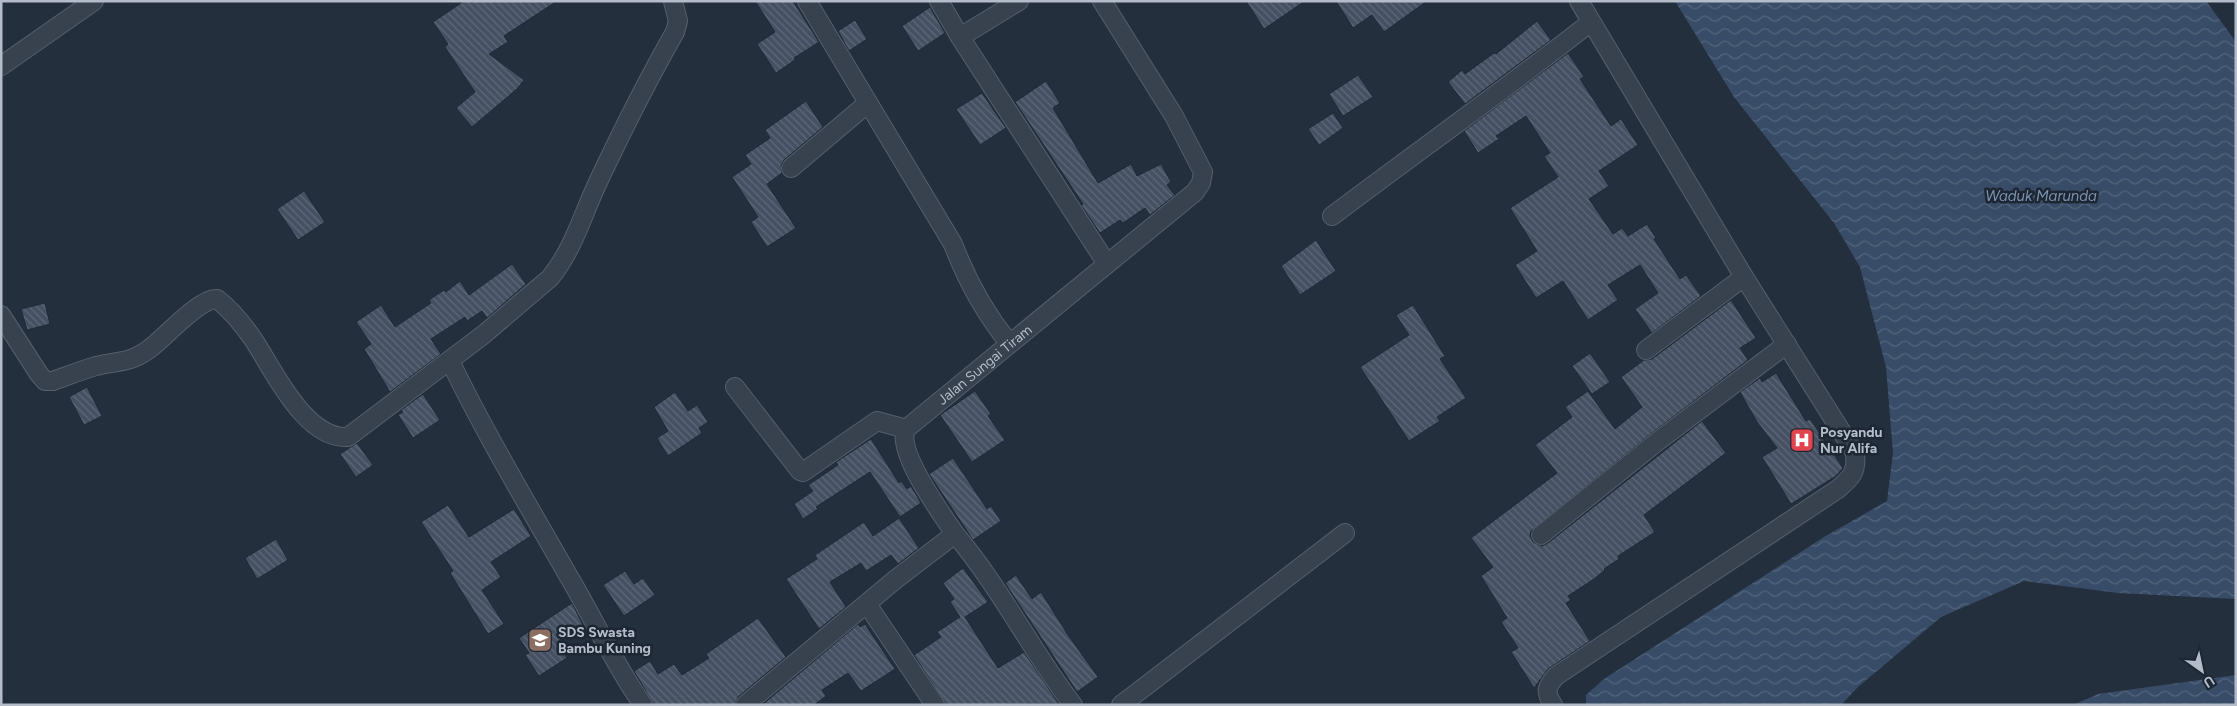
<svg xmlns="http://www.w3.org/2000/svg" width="2237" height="706" font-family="Figtree,sans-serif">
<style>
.water{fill:url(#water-waves)}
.building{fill:url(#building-back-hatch);stroke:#1f2835}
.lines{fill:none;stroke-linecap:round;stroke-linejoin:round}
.minor-casing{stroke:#565f6c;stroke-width:20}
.minor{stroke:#38414e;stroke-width:18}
.labels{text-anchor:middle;stroke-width:5;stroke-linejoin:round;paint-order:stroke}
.street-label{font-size:14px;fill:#b4bcc9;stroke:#1d2633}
.poi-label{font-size:14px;font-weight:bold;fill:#b4bcc9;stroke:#1d2633;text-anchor:start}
.water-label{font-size:15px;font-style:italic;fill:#7c92b1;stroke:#1d2633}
</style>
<defs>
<pattern id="water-waves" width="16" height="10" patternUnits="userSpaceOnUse" patternTransform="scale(1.25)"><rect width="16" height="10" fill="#394c67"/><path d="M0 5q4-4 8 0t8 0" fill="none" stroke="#53647b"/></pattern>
<pattern id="building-back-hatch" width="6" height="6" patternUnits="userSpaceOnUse" patternTransform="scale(1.25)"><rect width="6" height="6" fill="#455162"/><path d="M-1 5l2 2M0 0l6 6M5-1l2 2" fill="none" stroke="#5d6877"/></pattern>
</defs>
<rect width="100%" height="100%" fill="#242f3e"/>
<g class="water">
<polygon points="1675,1 2206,1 2236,42 2236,599 2118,593 2024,581 1941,617 1858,687 1841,705 1586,705 1586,695 1604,679 1824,537 1887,501 1893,453 1886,367 1860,267 1834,223 1734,97"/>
<polygon points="2236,675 2236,705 2073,705 2098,694"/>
</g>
<g class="building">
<polygon points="464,1 557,1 504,36 508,42 489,54 524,80 517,89 472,127 456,108 475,92 445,47 448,44 433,22"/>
<polygon points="755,1 793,1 819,42 794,58 795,60 776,73 757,44 775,32"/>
<polygon points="1246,1 1305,1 1264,29"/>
<polygon points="1336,1 1427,1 1384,32 1372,15 1353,28"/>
<polygon points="930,7 945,33 918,51 902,26"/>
<polygon points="855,20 867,39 849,51 838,31"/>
<polygon points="1537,21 1551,40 1465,104 1448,82 1462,70 1465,74 1494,53 1496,54"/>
<polygon points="1568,53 1584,77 1580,79 1611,126 1621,119 1638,145 1599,171 1609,186 1589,199 1613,234 1622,228 1628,236 1647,224 1656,238 1654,239 1680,279 1686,275 1701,296 1652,333 1635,309 1658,293 1640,265 1608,285 1618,300 1588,320 1563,281 1536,298 1515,265 1537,251 1510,208 1558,177 1544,156 1550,153 1526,116 1496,136 1499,139 1478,153 1464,131"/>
<polygon points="1358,75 1373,97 1343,116 1329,94"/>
<polygon points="1046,81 1060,103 1053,108 1098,183 1131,164 1137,176 1161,164 1171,182 1167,185 1175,195 1150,215 1145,208 1123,223 1120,220 1100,233 1081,205 1083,204 1015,102"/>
<polygon points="982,93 1006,128 980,145 956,109"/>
<polygon points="806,101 823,127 784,160 781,165 782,173 767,184 796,228 767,247 751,222 758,217 732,177 751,164 745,155 770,138 765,130"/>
<polygon points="1333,113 1343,128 1319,145 1308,129"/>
<polygon points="304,191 325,222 298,240 277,209"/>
<polygon points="1316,240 1336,271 1300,295 1281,266"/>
<polygon points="512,264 526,284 487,318 482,311 467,321 465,317 431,339 441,354 390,392 364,349 371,344 356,322 381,305 395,327 431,303 429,300 444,290 446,292 460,281 469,295"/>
<polygon points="1731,300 1756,338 1740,348 1748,360 1652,433 1531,531 1530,536 1533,542 1542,546 1548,543 1702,421 1726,453 1644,515 1655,532 1618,556 1619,559 1604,569 1605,570 1594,579 1568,596 1571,600 1566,603 1590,641 1548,669 1534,688 1511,652 1518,648 1501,622 1507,618 1481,576 1493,567 1471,538 1557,473 1535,445 1572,417 1565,407 1588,391 1615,429 1642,407 1621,377 1644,360 1652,359"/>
<polygon points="45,303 50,324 27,330 21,309"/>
<polygon points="1413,305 1445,356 1440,359 1466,398 1437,417 1440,421 1409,441 1360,367 1409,335 1396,315"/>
<polygon points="1590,353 1610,382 1592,394 1572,366"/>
<polygon points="1776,373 1806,421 1810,419 1843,468 1836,476 1791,504 1762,457 1777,448 1757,422 1740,392 1760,378 1762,382"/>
<polygon points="87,387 102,416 84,425 69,397"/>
<polygon points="975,391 991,414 988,416 1005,440 972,462 940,415"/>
<polygon points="675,392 688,411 697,405 708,422 699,428 702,433 668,456 657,438 668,431 654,407"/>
<polygon points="423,394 440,420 413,438 398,415 403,412 401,410"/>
<polygon points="871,439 899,483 901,481 907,489 911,486 921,503 900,517 870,472 816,507 818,509 803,519 794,504 813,491 808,485 838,465 836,462"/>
<polygon points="357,443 373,465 356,477 340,454"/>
<polygon points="953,458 987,509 991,506 1001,521 973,540 929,474"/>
<polygon points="448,505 469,537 514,509 531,536 491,562 501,577 482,590 504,624 488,634 450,573 453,571 421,522"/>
<polygon points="899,518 919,548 898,564 891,555 866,571 861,563 830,582 846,607 819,629 786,579 817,559 815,555 864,522 873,536"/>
<polygon points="276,539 288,560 257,579 245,558"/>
<polygon points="963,568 988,602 965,617 998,668 1024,652 1059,704 946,705 914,655 941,637 937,632 960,617 950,602 954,599 943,583"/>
<polygon points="625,571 634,584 643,578 655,595 624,616 603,585"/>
<polygon points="1016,575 1032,599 1041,592 1068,635 1098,677 1077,692 1005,583"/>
<polygon points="572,603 583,625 557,642 567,658 539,676 525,655 529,653 519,638"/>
<polygon points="758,618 786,657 738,697 735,705 654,705 634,671 650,661 658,674 674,664 682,675 709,658 706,654"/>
<polygon points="858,624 860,627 865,624 895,669 861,691 848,673 822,690 826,696 814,705 762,705"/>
</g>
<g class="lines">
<g class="minor-casing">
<g id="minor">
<path d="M807,1L953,244C967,281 984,312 1009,343"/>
<polyline points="939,1 960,37 1107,264"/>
<polyline points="960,37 1019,1"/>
<polyline points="1,66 94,1"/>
<polyline points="791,168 868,103"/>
<path d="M1332,216C1418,151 1506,89 1591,22"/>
<path d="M1,315L39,374L45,381H53C67,376 82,370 96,366C121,360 131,364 153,346C167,335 200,298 217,299C230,309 244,326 253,339C273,369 305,440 348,437L483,335L550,278C573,250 583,214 598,182C622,131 647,81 675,32L678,21L673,1"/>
<polyline points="1646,350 1744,277"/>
<path d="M450,361C486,435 528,505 569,577C594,619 614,664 643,705"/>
<polyline points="735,387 800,471 803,472 877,421 906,429"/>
<path d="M955,534C1000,587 1031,650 1073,705"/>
<polyline points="1541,535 1658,441 1787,344"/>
<polyline points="867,604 935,705"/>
<path id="s1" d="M745,705L896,579L955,534C941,513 896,452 906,429L1195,192L1201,183L1203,172L1174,116L1102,1"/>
<polyline points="1121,705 1345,533"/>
<path d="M1553,705C1545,692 1546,687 1556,676L1838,489C1852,477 1857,472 1855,453L1744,277L1579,1"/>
</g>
</g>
<use href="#minor" class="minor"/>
</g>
<defs>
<g id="hospital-square" transform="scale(1.25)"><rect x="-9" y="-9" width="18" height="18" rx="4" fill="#e0444e" stroke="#1d2633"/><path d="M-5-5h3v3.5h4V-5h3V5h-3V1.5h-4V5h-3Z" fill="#fff"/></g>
<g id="school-square" transform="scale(1.25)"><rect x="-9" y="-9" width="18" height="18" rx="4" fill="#8d6e63" stroke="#1d2633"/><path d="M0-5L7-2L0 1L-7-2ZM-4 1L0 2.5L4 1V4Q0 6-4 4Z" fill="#fff"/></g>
</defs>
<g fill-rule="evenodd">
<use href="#hospital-square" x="1802" y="440"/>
<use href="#school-square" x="540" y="640"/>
</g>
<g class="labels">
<g class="street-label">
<text dy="5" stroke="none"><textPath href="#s1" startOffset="491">Jalan Sungai Tiram</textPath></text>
</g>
<g class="poi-label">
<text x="1820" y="437">Posyandu<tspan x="1820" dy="16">Nur Alifa</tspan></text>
<text x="558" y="637">SDS Swasta<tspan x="558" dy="16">Bambu Kuning</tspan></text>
</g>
<g class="water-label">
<text x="2041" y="201">Waduk Marunda</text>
</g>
</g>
<rect width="2237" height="706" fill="none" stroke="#b4bcc9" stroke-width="5"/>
<g transform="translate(2202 671) rotate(147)" stroke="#1d2633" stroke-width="4" paint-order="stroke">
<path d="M0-4L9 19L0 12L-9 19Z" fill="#b4bcc9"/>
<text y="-8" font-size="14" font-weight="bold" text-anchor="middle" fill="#b4bcc9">U</text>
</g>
</svg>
